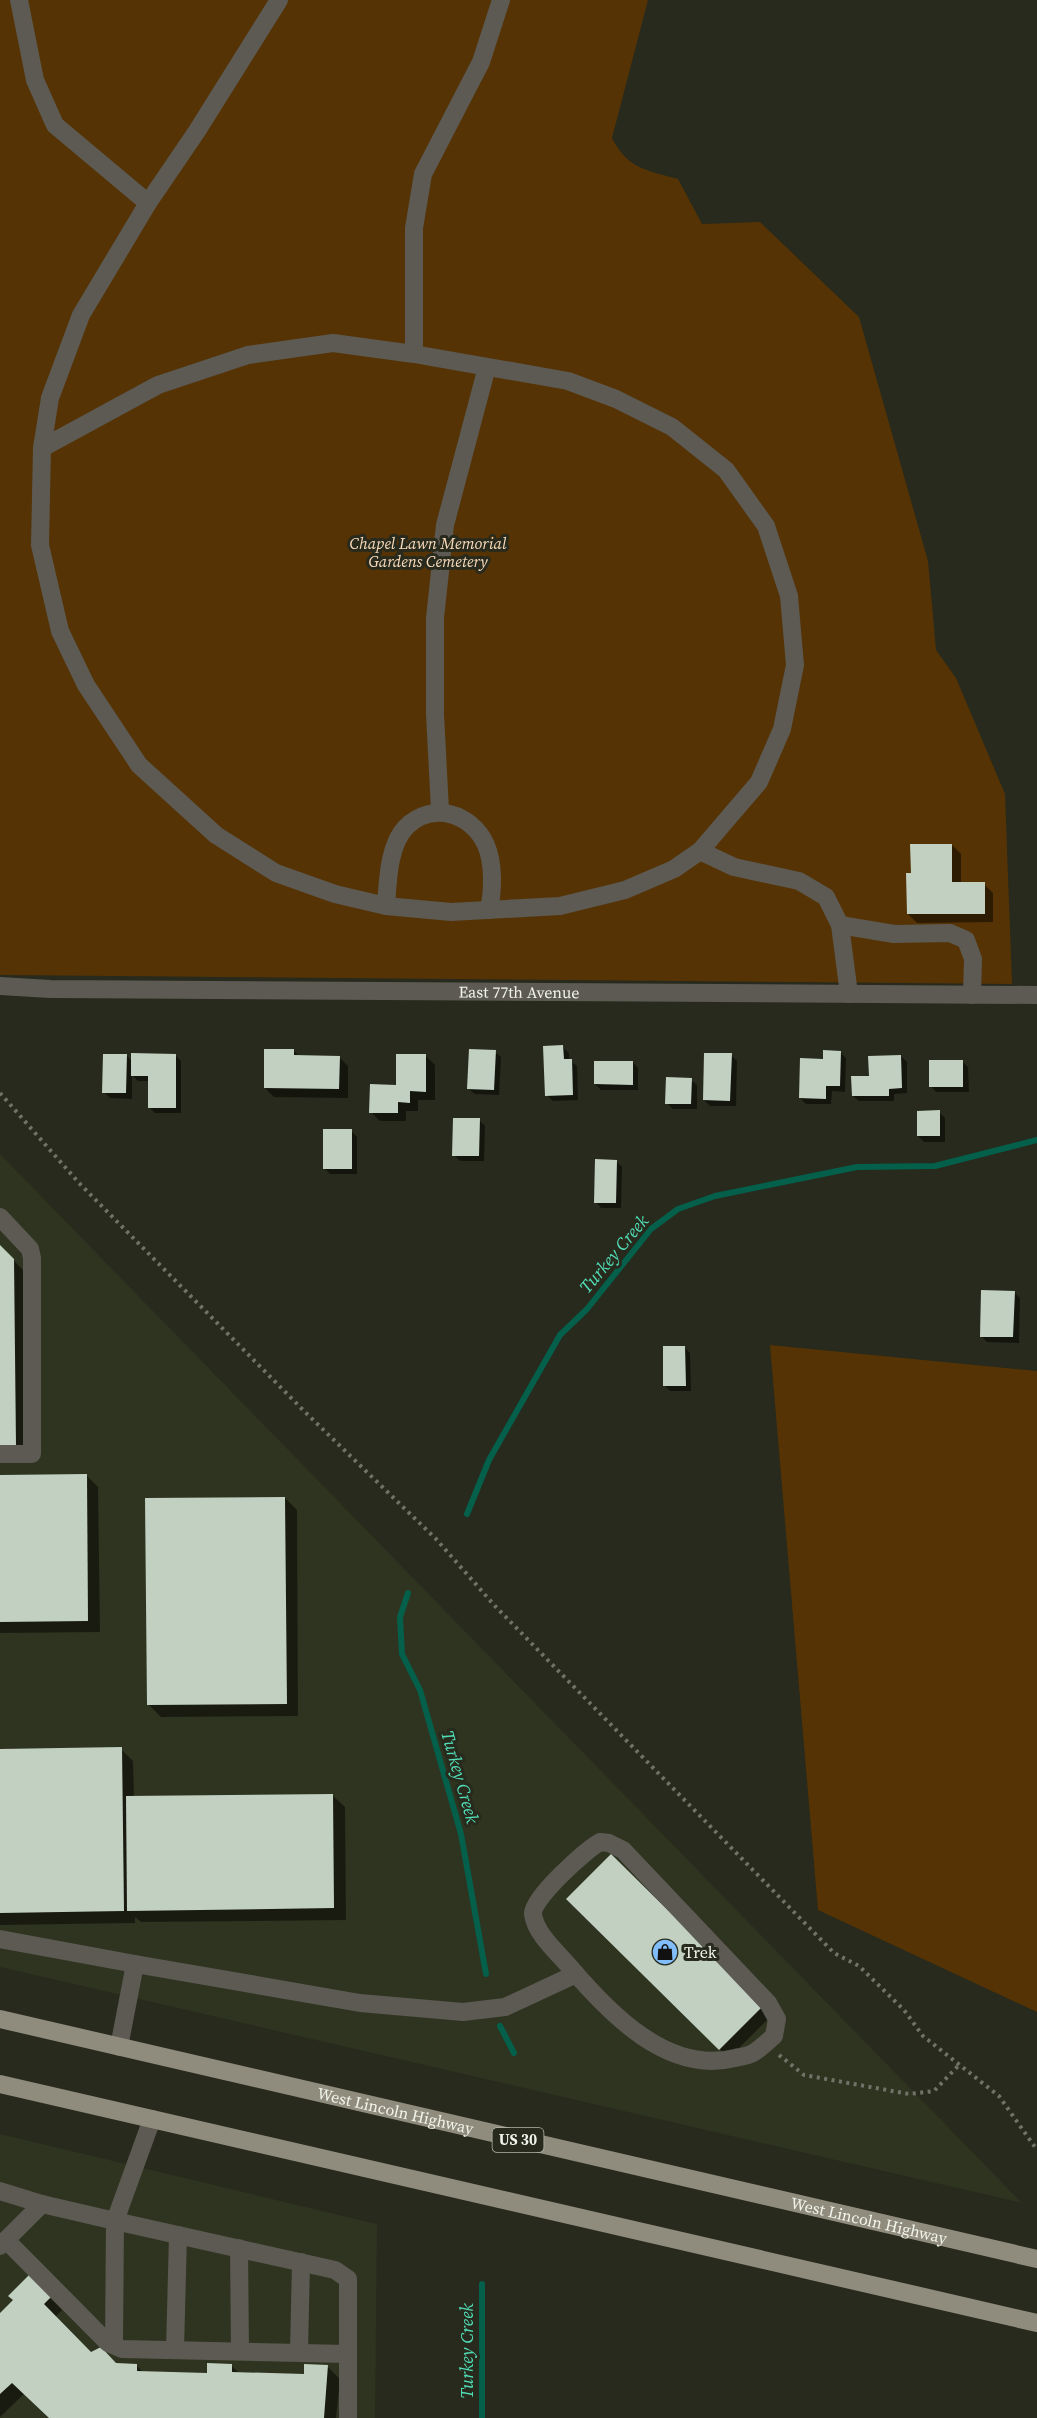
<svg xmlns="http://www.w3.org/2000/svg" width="1037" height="2418" font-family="'Source Serif 4',serif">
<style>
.built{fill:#2f3420}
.green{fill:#553305}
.shadow{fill:#0007}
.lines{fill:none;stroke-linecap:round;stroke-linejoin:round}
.stream{stroke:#045f4b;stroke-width:6}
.building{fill:#c2d0c2}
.path{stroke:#707367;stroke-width:4;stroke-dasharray:3 4.5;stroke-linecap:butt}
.minor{stroke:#5c5a53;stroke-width:18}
.major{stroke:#908c7d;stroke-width:18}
.labels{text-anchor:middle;stroke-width:6;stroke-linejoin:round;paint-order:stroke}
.shield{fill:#272a1c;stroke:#b4b7ac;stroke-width:1.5}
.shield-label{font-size:15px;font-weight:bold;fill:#f1f4ea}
.park-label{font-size:16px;font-style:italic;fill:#f9dabb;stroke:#272a1c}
.street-label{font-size:16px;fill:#f1f4ea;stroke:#272a1c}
.poi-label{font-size:16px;fill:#f1f4ea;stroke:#272a1c;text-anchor:start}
.water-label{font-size:18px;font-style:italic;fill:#51dfb8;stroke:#272a1c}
</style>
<rect width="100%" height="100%" fill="#272a1c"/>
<g class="built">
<polygon points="0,1154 1022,2203 0,1967"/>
<polygon points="0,2134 377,2224 375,2418 0,2418"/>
</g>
<g class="green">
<path d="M0,0H648L612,138C628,169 646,170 678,179L702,224L760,222L859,317L928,561L936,650L956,678L1005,794L1012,984L0,975Z"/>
<polygon points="770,1345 1037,1371 1037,2012 818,1910"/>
</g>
<g class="shadow">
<polygon points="952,845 961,854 961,884 984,884 993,893 993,922 917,923 908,914 912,874"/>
<polygon points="563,1047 569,1053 569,1060 577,1066 578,1100 553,1101 547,1095"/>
<polygon points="294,1051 300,1057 339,1057 348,1066 348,1098 274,1097 265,1088"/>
<polygon points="495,1052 501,1057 499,1095 475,1094 469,1089"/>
<polygon points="840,1052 846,1058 845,1092 832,1091 831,1104 806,1104 800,1098 824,1060"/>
<polygon points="126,1055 132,1061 175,1055 181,1061 181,1113 155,1113 149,1107 149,1081 138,1081 132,1075 132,1099 110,1098 104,1092"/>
<polygon points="731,1055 737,1061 736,1106 710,1106 704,1100"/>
<polygon points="426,1056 435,1065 435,1100 418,1100 418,1111 406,1111 406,1121 380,1121 371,1112"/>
<polygon points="901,1056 907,1062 907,1093 894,1094 894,1101 859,1101 853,1096 870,1077"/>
<polygon points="962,1061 968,1067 969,1092 936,1092 931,1086"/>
<polygon points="633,1062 638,1068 638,1090 601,1090 595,1084"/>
<polygon points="691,1080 697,1085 697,1109 673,1109 667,1103"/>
<polygon points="939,1112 945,1118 945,1142 924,1142 918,1136"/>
<polygon points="479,1120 485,1126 484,1161 460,1161 454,1155"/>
<polygon points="351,1131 357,1137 357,1174 330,1174 324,1168"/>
<polygon points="616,1161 622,1167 621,1208 601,1208 596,1202"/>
<polygon points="0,1247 26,1273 27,1457 0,1458"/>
<polygon points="1014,1292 1020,1298 1019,1343 987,1342 981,1336"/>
<polygon points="685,1348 690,1353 691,1391 670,1391 664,1385"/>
<polygon points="86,1475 98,1487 100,1632 0,1633 0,1476"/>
<polygon points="285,1498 297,1510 298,1716 161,1717 149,1705"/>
<polygon points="121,1749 133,1761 134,1798 332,1795 345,1807 346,1920 141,1922 135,1917 135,1923 0,1925 0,1750"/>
<polygon points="611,1856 772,2015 729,2058 569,1899"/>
<polygon points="29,2277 62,2310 55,2317 91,2354 117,2364 136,2365 144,2373 208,2375 232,2366 239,2373 306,2375 328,2367 340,2379 336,2418 51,2418 25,2393 0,2417 0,2315 15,2301"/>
</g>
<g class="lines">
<g class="stream">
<polyline points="467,1514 489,1460 560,1335 587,1309 651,1229 678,1209 715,1196 857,1167 935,1166 1037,1140"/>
<polyline points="408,1593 400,1617 402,1654 420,1690 461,1834 486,1974"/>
<polyline points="500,2026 514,2053"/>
<polyline points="482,2418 482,2284"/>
</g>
</g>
<g class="building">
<polygon points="910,844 952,844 952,882 985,882 985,914 907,914 906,873 911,873"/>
<polygon points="563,1045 564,1059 572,1059 573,1095 545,1096 543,1046"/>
<polygon points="264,1049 294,1049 294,1055 340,1056 339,1089 264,1088"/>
<polygon points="469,1049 496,1050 494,1090 467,1089"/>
<polygon points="823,1050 841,1051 840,1086 826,1086 826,1099 799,1098 800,1058 823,1059"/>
<polygon points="131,1053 176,1054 176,1108 148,1108 148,1076 131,1076"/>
<polygon points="704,1053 732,1053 730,1101 703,1100"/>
<polygon points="103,1054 127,1054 126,1093 102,1093"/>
<polygon points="396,1054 426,1054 426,1092 410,1091 410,1103 398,1102 398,1113 369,1113 370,1084 396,1085"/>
<polygon points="901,1055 902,1088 889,1089 889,1096 852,1096 851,1076 869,1076 868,1056"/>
<rect x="929" y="1060" width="34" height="27"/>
<polygon points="594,1061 633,1061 633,1085 594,1084"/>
<polygon points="666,1077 692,1078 691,1104 665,1104"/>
<polygon points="940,1110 940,1136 917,1136 917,1111"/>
<polygon points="453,1118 480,1118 479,1156 452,1156"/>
<rect x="323" y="1129" width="29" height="40"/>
<polygon points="595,1159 617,1160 616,1203 594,1203"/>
<polygon points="0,1245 14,1259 16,1446 0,1446"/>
<polygon points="981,1290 1015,1291 1013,1337 980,1337"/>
<polygon points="663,1346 685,1346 686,1386 663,1386"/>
<polygon points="87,1474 88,1621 0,1622 0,1475"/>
<polygon points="285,1497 287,1704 147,1705 145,1498"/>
<polygon points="122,1747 124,1911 0,1913 0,1749"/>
<polygon points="333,1794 334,1908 127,1911 126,1796"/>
<polygon points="611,1854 764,2005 719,2050 566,1899"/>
<polygon points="29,2275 51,2297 44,2304 91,2352 101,2347 116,2363 137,2364 137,2371 207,2373 207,2363 232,2364 232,2372 304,2374 304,2364 328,2365 324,2418 49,2418 12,2383 0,2394 0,2313 13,2300 8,2296"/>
</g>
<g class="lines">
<g class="path">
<polyline points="0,1093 79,1183 304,1411 436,1539 495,1606 834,1953 859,1966 904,2010 923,2036 999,2096 1037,2150"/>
<polyline points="779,2055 804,2075 909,2094 934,2091 959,2065"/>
</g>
<g class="minor">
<polyline points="19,0 35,80 55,125 148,203"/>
<polyline points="414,354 414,228 423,174 481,62 501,0"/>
<polyline points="42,448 158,385 248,355 333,343 414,354 568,381 616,399 672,427 726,470 766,526 789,596 795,665 782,729 759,782 700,851 674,869 625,890 560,906 451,912 386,906 335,894 276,873 216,835 139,765 86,685 60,631 40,545 42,448 50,398 81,315 148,203 197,131 279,0"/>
<polyline points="440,810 435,714 435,618 445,525 487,367"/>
<polyline points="700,851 734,867 799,881 826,897 840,925 849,994"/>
<path d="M386,906C388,882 388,846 406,827C432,801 472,813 486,845C494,864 493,890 489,910"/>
<polyline points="840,925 894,934 950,933 966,940 973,959 972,995"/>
<path id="s1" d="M0,986L50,989L1037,995"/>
<polyline points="0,1217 30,1249 32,1258 32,1454 0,1454"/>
<path d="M600,1842L609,1843L623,1850L768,2003L777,2019L774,2036C767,2042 760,2049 753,2053C748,2056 740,2057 735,2058C668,2075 609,2013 569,1966C557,1952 535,1933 533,1914C532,1898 586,1850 600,1842Z"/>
<polyline points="0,1939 135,1964 119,2047"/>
<polyline points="135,1964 360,2003 463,2012 505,2007 576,1974"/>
<polyline points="0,2191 42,2204"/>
<polyline points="6,2240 108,2343 122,2349 348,2354"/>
<polyline points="0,2246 42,2204 115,2221 152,2119"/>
<polyline points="239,2248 240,2351"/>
<polyline points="114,2345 115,2221 335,2270 348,2279 348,2418"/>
<polyline points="175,2350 178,2235"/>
<polyline points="299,2352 301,2262"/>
</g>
<g class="major">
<path id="s2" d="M0,2019L1037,2259"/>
<polyline points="0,2084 1037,2323"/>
</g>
</g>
<defs>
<g id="shop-disc" transform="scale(1.35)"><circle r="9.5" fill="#80bdfa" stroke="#272a1c"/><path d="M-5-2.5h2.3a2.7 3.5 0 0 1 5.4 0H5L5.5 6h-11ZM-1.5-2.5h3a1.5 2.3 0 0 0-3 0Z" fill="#111"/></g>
</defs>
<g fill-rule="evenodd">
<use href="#shop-disc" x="665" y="1952"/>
</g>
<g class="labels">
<rect class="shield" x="492.5" y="2128" width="51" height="24" rx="4.5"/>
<g class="shield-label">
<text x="518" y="2145">US 30</text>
</g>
<g class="park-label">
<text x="428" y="549">Chapel Lawn Memorial<tspan x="428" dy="18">Gardens Cemetery</tspan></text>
</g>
<g class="street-label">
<text dy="6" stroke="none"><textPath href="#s1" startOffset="519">East 77th Avenue</textPath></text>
<text dy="6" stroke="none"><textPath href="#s2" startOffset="406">West Lincoln Highway</textPath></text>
<text dy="6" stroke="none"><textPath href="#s2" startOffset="892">West Lincoln Highway</textPath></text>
</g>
<g class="poi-label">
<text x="684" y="1958">Trek</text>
</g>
<g class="water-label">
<text transform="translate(614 1254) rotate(-50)" y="6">Turkey Creek</text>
<text transform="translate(460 1777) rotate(74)" y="6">Turkey Creek</text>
<text transform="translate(467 2351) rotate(-90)" y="6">Turkey Creek</text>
</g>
</g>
</svg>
